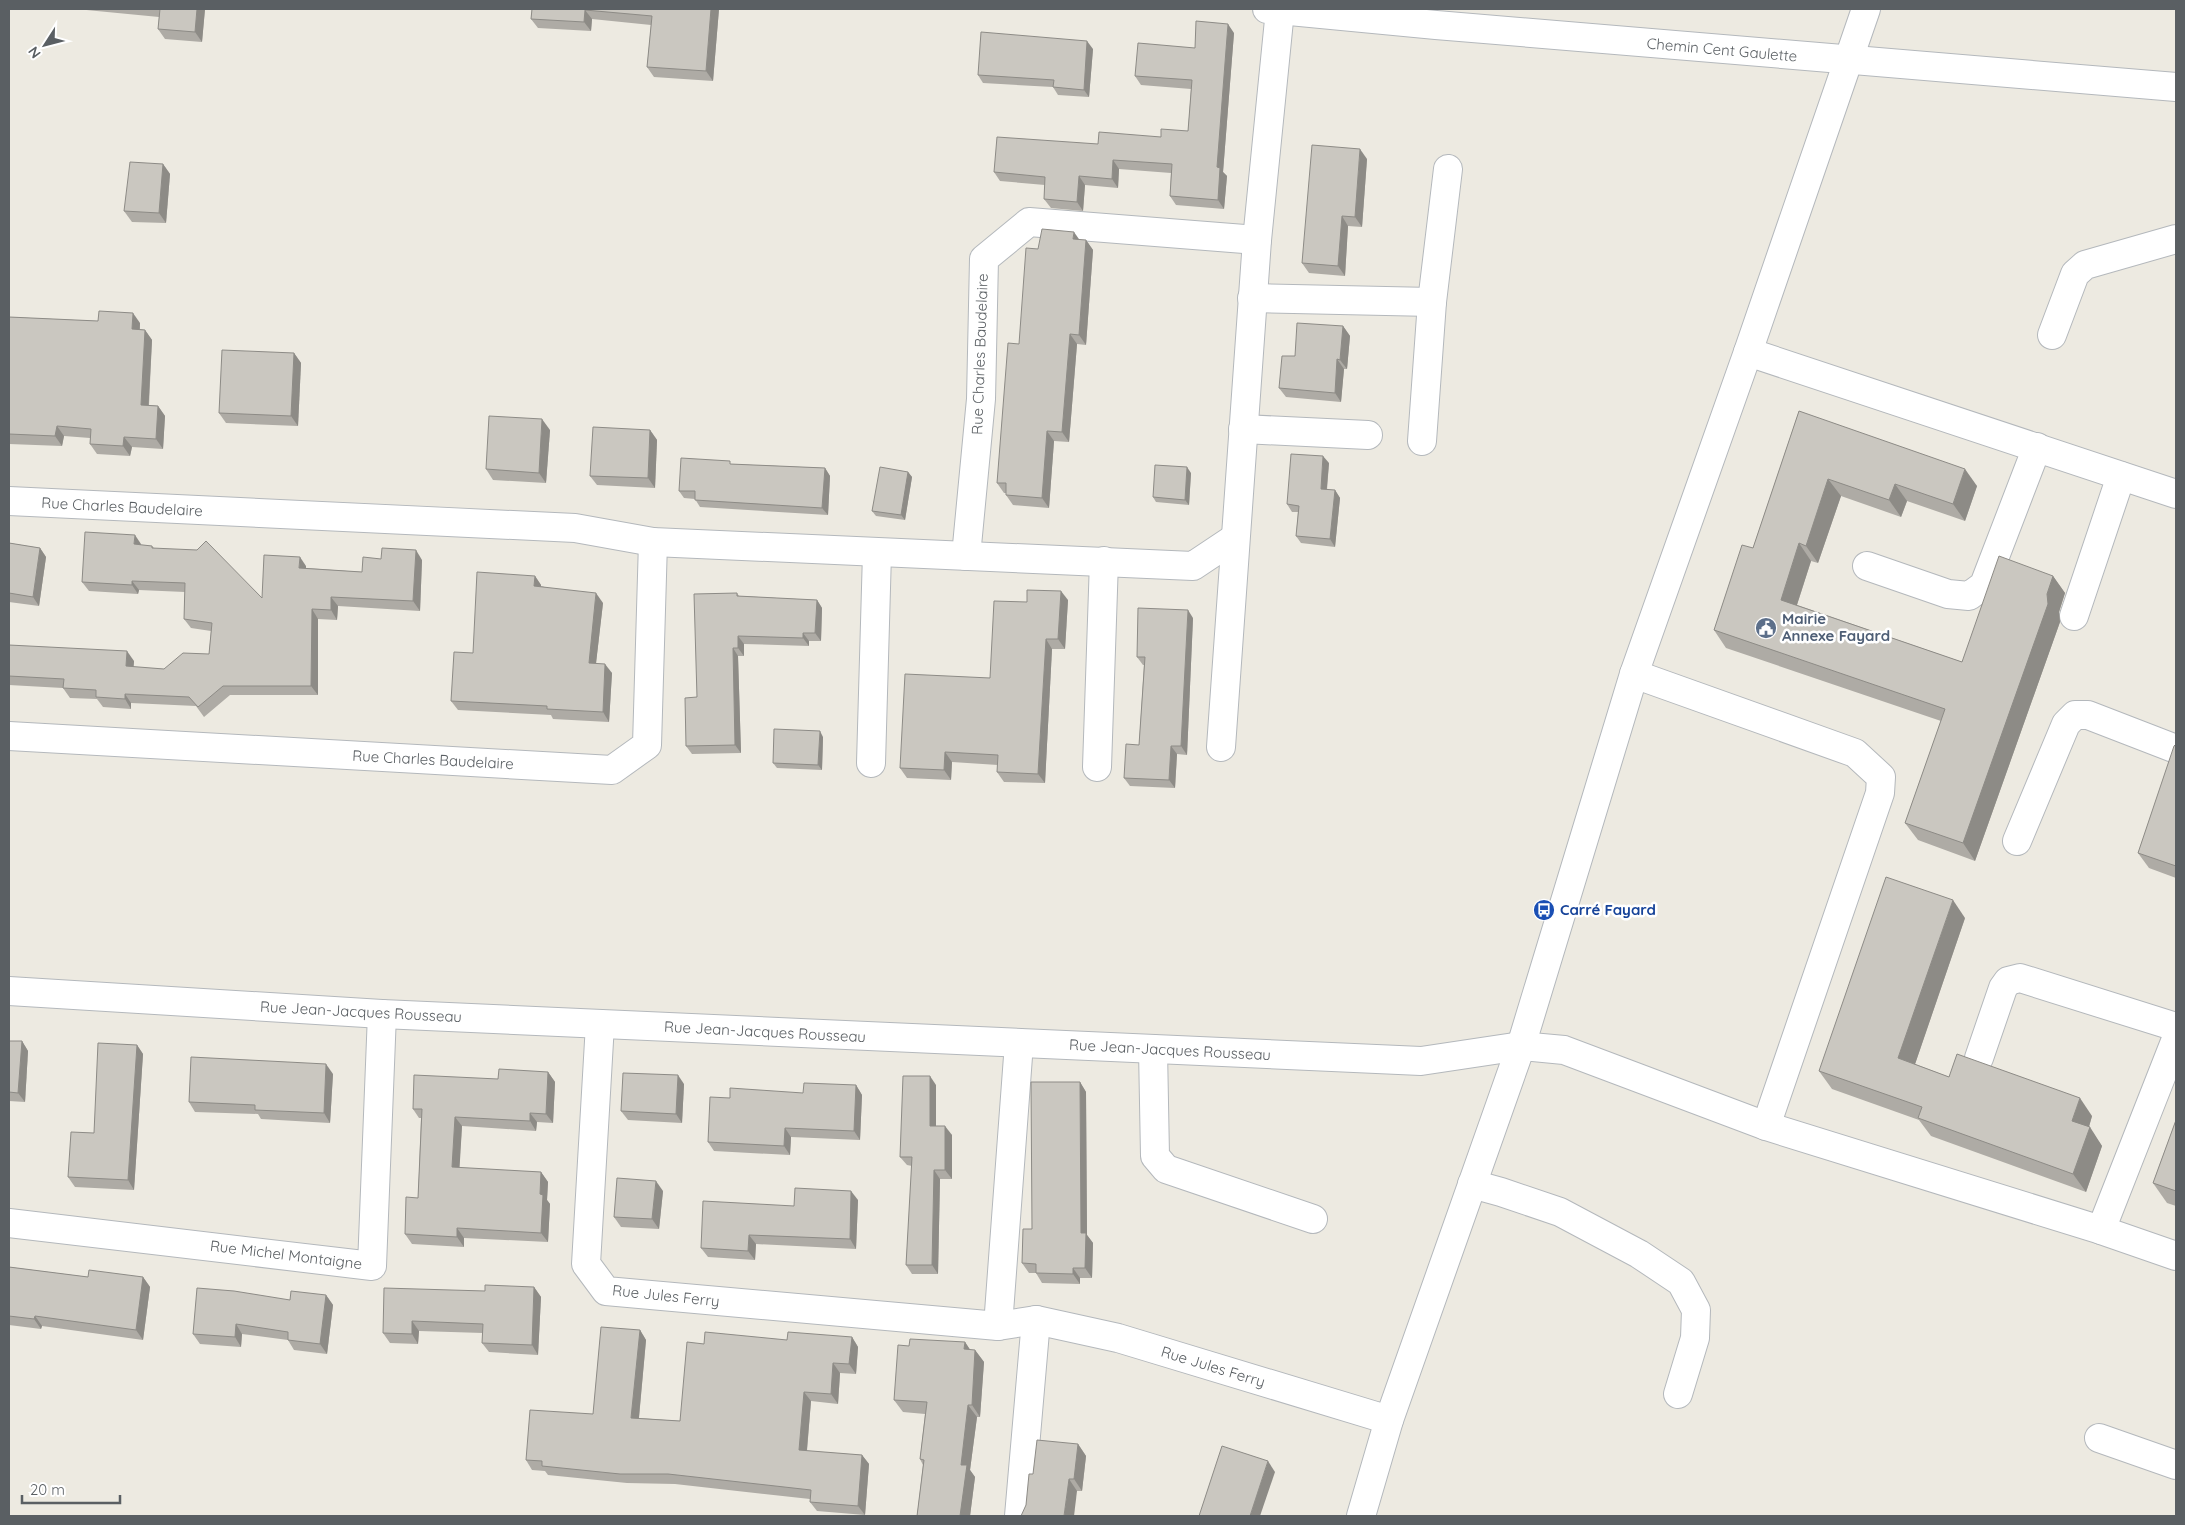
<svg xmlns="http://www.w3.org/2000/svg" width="2185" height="1525" font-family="Quicksand,sans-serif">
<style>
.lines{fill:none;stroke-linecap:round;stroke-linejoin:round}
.minor-casing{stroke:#b4b8bc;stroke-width:30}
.minor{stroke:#fff;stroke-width:28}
.wall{fill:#aeaba5}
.shaded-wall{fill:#8d8b86}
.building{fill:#cac7c0;stroke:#8d8b86}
.labels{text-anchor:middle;stroke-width:5;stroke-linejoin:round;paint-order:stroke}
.street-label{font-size:15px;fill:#5a5f63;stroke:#fff}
.service-label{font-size:15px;font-weight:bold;fill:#4e5e75;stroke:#fff;text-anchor:start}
.transit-label{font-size:15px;font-weight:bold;fill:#164399;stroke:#fff;text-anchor:start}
</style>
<rect width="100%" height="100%" fill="#edeae1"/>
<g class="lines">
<g class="minor-casing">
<g id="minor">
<polyline points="1267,9 1436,25 2176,87"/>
<polyline points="1252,298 1432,302"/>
<polyline points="2052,335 2075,274 2085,265 2176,239"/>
<polyline points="1748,352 2176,494"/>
<polyline points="1243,429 1368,435"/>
<polyline points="1422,441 1432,302 1448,169"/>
<polyline points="9,501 575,528 653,542 1193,566 1235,538"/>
<polyline points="966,556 981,399 984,259 1029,222 1257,240"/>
<polyline points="1867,566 1948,594 1969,596 1984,585 2037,447"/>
<polyline points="2074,616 2121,476"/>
<polyline points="1634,674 1855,753 1881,777 1880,793 1766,1126"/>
<polyline points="9,736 612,770 647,745 653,542"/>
<polyline points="1221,747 1257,240 1280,10"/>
<polyline points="871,763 877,553"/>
<polyline points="1097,767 1104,561"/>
<polyline points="2017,841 2066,724 2075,715 2088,715 2176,749"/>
<polyline points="9,991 382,1014 1421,1061 1521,1046 1564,1050 1766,1126 2101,1230 2176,1256"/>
<polyline points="600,1024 586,1264 606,1291 998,1326 1019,1043"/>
<polyline points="1153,1049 1155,1156 1166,1169 1313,1219"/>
<polyline points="1979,1058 2003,988 2008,981 2020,978 2176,1027"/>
<polyline points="1472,1184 1501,1192 1560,1212 1639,1254 1681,1282 1696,1310 1695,1338 1678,1394"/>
<polyline points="9,1223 372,1266 382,1014"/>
<polyline points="2101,1230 2176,1039"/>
<polyline points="998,1326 1036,1320 1118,1338 1389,1420"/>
<polyline points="2099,1438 2176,1465"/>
<polyline points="1019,1516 1036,1320"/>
<polyline points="1361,1516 1389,1420 1521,1046 1634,674 1748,352 1866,9"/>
</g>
</g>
<use href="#minor" class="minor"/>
</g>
<g class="wall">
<polygon points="76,9 205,9 202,42 165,39 158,29 159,17"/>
<polygon points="532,9 719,9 713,81 654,77 647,67 651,25 592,19 591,31 538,28 531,19"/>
<polygon points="1234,33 1223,172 1227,176 1224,209 1176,205 1170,196 1171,173 1119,169 1118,188 1085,185 1083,211 1051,208 1044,199 1045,185 1000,181 994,172 1098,144 1161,137 1188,131 1191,89 1141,85 1135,76 1195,48"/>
<polygon points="1093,49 1089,97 1058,95 1053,87 983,83 978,75"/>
<polygon points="1367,159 1362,227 1348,226 1345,276 1309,273 1302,263"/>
<polygon points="163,164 170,174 166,223 132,222 124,211"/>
<polygon points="1079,240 1086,240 1093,250 1086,345 1077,344 1069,442 1054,441 1049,508 1013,505 1006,495 1006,493 1004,493 997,483 1019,344 1038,249"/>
<polygon points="9,317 140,323 140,329 145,330 152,340 149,405 158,406 165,416 163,449 132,447 130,456 97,454 90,444 90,438 64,436 62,446 9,444"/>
<polygon points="1343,326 1350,336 1347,369 1344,369 1341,402 1286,397 1279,388 1295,356"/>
<polygon points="294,353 301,363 298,426 226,423 219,413"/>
<polygon points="1799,411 1977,486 1965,521 1907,501 1901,517 1841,496 1818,563 1811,561 1797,605 1962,662 2053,576 2065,593 2059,612 2060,622 1975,861 1918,840 1905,823 1941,721 1726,648 1714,630 1753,548"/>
<polygon points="550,430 546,483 493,480 486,469"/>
<polygon points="650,430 657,440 655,488 597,485 590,476"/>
<polygon points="1329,463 1327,490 1335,490 1340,498 1335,547 1301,543 1296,536 1298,512 1292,512 1287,504"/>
<polygon points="732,464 825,468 830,476 828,515 700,507 695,499 684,498 679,491"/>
<polygon points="908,472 912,477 905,520 876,516 872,511"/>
<polygon points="1191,473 1189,505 1156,502 1153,497"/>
<polygon points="9,543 40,548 46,557 39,606 9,602"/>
<polygon points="141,544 141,545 152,546 154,548 262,598 306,566 306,568 362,572 381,559 422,560 420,611 338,606 337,620 318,619 318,695 230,695 204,717 196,706 131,703 131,709 103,707 97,699 70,698 63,688 9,685 9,645 134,661 133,667 164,669 209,654 211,631 191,628 184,619 185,592 139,590 138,594 89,591 82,582"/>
<polygon points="535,576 541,585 541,586 603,603 596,663 612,673 609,722 553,719 551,715 458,710 451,701 473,653"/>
<polygon points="737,593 739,596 817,600 822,608 821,641 809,641 809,646 744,644 744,656 738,656 741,753 692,754 686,746 697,697"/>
<polygon points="1068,600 1065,649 1052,649 1045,783 1004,782 997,772 998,765 952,762 951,780 907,778 900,768 990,678 1027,602"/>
<polygon points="1193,618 1187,755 1177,754 1175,788 1130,786 1124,778 1139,745 1144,665 1143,665 1137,657"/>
<polygon points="823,737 822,770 777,768 773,763"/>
<polygon points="2176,744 2176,878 2149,868 2138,853"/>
<polygon points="1965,918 1915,1064 1949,1077 2092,1116 2089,1127 2102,1146 2086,1192 1931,1136 1919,1120 1832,1089 1819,1071"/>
<polygon points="9,1041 22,1041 28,1051 25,1102 9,1101"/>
<polygon points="137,1045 143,1054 134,1190 75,1187 68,1177 94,1133"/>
<polygon points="548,1072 555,1082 553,1123 537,1122 536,1131 462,1126 459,1168 541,1172 548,1182 547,1200 550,1204 548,1242 464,1238 464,1247 412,1244 405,1234 418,1198 421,1118 419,1118 413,1109 498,1079"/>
<polygon points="333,1074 330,1123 261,1119 258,1114 195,1112 189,1102"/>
<polygon points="1080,1082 1086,1092 1087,1235 1093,1243 1092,1278 1080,1278 1080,1284 1042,1283 1036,1273 1029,1273 1022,1263 1032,1229"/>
<polygon points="684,1084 682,1123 628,1120 621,1111"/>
<polygon points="856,1085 862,1095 860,1140 791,1137 790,1155 714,1151 708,1142 730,1098 803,1093"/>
<polygon points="936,1085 936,1126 952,1135 952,1179 940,1179 938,1274 912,1274 906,1265 912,1166 907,1165 900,1157"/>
<polygon points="2176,1120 2176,1206 2167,1203 2153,1183"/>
<polygon points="663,1191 659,1229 621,1227 614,1217"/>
<polygon points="858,1200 856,1249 756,1244 755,1260 708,1257 701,1248 794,1206"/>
<polygon points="9,1267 88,1277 143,1277 150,1287 143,1340 42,1326 41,1329 9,1325"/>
<polygon points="534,1287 541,1297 538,1355 489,1352 482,1343 483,1333 419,1331 418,1344 390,1343 383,1333 485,1291"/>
<polygon points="326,1295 333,1305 327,1354 294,1350 288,1340 242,1334 241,1347 200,1344 193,1334"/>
<polygon points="640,1330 646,1340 639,1418 680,1421 704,1344 852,1337 858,1347 856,1374 840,1373 838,1404 811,1401 807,1451 862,1455 869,1464 865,1515 817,1511 810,1502 810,1499 675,1484 627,1483 548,1475 545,1471 532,1470 526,1460 593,1414"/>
<polygon points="965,1342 970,1350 975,1350 984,1362 980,1417 977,1417 970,1470 975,1477 970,1516 917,1516 923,1465 920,1459 925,1414 903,1412 894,1400 909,1346"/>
<polygon points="1078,1444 1086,1456 1082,1491 1077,1491 1026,1505 1033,1474"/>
</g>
<g class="shaded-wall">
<polygon points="197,9 205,9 202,42 195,32"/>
<polygon points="711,9 719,9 713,81 706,71"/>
<polygon points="585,10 592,19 591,31 584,22"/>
<polygon points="1228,24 1234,33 1223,172 1227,176 1224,209 1218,200 1217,167"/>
<polygon points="1087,41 1093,49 1089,97 1084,90"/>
<polygon points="1360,149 1367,159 1362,227 1355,217"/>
<polygon points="1113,160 1119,169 1118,188 1112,179"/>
<polygon points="163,164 170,174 166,223 159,213"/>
<polygon points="1079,176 1085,185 1083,211 1077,202"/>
<polygon points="1342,216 1348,226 1345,276 1338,266"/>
<polygon points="1074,232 1081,242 1073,239"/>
<polygon points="1086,240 1093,250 1086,345 1079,335"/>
<polygon points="133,313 140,323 139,339 132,329"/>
<polygon points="1343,326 1350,336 1347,369 1340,360"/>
<polygon points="145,330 152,340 148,415 141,405"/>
<polygon points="1070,334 1077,344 1069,442 1062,432"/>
<polygon points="294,353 301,363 298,426 291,416"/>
<polygon points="1337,359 1344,369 1341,402 1335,393"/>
<polygon points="158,406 165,416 163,449 156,439"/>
<polygon points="542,419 550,430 546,483 539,473"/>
<polygon points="57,426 64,436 62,446 55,436"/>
<polygon points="650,430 657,440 655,488 648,478"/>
<polygon points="1047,431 1054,441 1049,508 1042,498"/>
<polygon points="124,437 132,447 130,456 123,446"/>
<polygon points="1323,456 1329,463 1326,497 1321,489"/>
<polygon points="1187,467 1191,473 1189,505 1185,500"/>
<polygon points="825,468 830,476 828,515 822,508"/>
<polygon points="1965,469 1977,486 1965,521 1953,504"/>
<polygon points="908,472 912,477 905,520 901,515"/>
<polygon points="1828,479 1841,496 1818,563 1806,546"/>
<polygon points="1895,484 1907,501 1901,517 1889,500"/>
<polygon points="1335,490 1340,498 1335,547 1330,539"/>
<polygon points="135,535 141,544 140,554 134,544"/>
<polygon points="1799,543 1811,561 1793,617 1781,600"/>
<polygon points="40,548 46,557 39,606 33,597"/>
<polygon points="416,550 422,560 420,611 413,601"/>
<polygon points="300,557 306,566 306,577 299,568"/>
<polygon points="535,576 541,585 541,595 534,586"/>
<polygon points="2053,576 2065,593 2059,612 2060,622 1975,861 1963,843"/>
<polygon points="132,581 139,590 138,594 132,585"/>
<polygon points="1061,591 1068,600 1065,649 1058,639"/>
<polygon points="596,593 603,603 595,672 589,663"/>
<polygon points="331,597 338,606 337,620 331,610"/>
<polygon points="817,600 822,608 821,641 815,633"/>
<polygon points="312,609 318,619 318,695 311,686"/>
<polygon points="1188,610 1193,618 1187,755 1181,746"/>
<polygon points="803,633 809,641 809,646 803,638"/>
<polygon points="738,636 744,644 744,656 738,648"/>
<polygon points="1046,639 1052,649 1045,783 1038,774"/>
<polygon points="733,648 738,656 741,753 735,745"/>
<polygon points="127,651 134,661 133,676 126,666"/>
<polygon points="605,664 612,673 609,722 603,712"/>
<polygon points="125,694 131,703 131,709 125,699"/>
<polygon points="820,731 823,737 822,770 818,765"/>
<polygon points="1171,746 1177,754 1175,788 1169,780"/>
<polygon points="945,752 952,762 951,780 944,770"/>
<polygon points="1953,900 1965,918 1911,1076 1898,1058"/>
<polygon points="22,1041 28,1051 25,1102 18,1093"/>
<polygon points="137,1045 143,1054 134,1190 128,1180"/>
<polygon points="326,1064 333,1074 330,1123 324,1113"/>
<polygon points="548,1072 555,1082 553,1123 546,1114"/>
<polygon points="678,1075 684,1084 682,1123 676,1114"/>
<polygon points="930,1076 936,1085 936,1135 930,1126"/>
<polygon points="1080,1082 1086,1092 1087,1235 1093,1243 1092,1278 1085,1268 1081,1233"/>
<polygon points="856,1085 862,1095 860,1140 854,1131"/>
<polygon points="2080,1098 2092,1116 2085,1140 2072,1121"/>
<polygon points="530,1113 537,1122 536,1131 530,1121"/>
<polygon points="455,1117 462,1126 459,1177 452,1167"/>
<polygon points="945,1126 952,1135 952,1179 945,1170"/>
<polygon points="2090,1127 2102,1146 2086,1192 2073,1174"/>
<polygon points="785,1128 791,1137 790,1155 784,1146"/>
<polygon points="934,1170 940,1179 938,1274 932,1265"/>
<polygon points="541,1172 548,1182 547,1200 550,1204 548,1242 541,1233 540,1194"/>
<polygon points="656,1181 663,1191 659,1229 652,1219"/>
<polygon points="851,1191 858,1200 856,1249 850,1239"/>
<polygon points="457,1228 464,1238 464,1247 457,1237"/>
<polygon points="749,1235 756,1244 755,1260 748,1251"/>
<polygon points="1073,1268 1080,1278 1080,1284 1073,1274"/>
<polygon points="143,1277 150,1287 143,1340 136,1330"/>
<polygon points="534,1287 541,1297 538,1355 532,1345"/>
<polygon points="326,1295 333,1305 327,1354 320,1344"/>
<polygon points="35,1316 42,1326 41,1329 34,1319"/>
<polygon points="412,1321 419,1331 418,1344 412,1334"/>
<polygon points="236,1324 242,1334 241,1347 235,1337"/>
<polygon points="640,1330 646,1340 638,1427 631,1418"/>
<polygon points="852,1337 858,1347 856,1374 849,1364"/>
<polygon points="965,1342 973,1354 964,1349"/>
<polygon points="975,1350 984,1362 980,1417 972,1405"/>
<polygon points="833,1363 840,1373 838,1404 831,1394"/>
<polygon points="804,1392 811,1401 806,1460 799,1450"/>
<polygon points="968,1405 977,1417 970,1470 975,1477 970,1516 960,1516 961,1465"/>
<polygon points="1078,1444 1086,1456 1082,1491 1074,1479"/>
<polygon points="862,1455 869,1464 865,1515 858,1506"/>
<polygon points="1268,1461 1275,1472 1260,1516 1250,1516"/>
<polygon points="1069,1479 1077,1491 1074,1516 1064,1516"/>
</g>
<g class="building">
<polygon points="160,9 197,9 195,32 158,29"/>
<polygon points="532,9 711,9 706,71 647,67 652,16 585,10 584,22 531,19"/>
<polygon points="1196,21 1228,24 1217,167 1220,168 1218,200 1170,196 1172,164 1113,160 1112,179 1079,176 1077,202 1044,199 1045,177 994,172 997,137 1098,144 1099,132 1161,137 1161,129 1188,131 1192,80 1135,76 1138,43 1195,48"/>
<polygon points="981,32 1087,41 1084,90 1053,87 1054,80 978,75"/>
<polygon points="1312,145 1360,149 1355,217 1342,216 1338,266 1302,263"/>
<polygon points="130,162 163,164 159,213 124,211"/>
<polygon points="1042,229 1074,232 1073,239 1086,240 1079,335 1070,334 1062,432 1047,431 1042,498 1006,495 1006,483 997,483 1008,343 1019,344 1026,248 1038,249"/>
<polygon points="99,311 133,313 132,329 145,330 141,405 158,406 156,439 124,437 123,446 90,444 91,429 57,426 55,436 9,434 9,317 98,321"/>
<polygon points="1297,323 1343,326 1340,360 1337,359 1335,393 1279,388 1282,356 1295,356"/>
<polygon points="222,350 294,353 291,416 219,413"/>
<polygon points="1799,411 1965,469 1953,504 1895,484 1889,500 1828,479 1806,546 1799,543 1781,600 1962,662 1999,556 2053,576 2047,594 2048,604 1963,843 1905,823 1945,709 1714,630 1742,545 1753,548"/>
<polygon points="489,416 542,419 539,473 486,469"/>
<polygon points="593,427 650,430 648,478 590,476"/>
<polygon points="1291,454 1323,456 1321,489 1335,490 1330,539 1296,536 1299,506 1287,504"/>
<polygon points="681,458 730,461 730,464 825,468 822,508 695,500 695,491 679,491"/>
<polygon points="1155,465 1187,467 1185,500 1153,497"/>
<polygon points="880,467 908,472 901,515 872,511"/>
<polygon points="85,532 135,535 134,544 152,546 152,548 197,550 206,541 262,598 264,555 300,557 299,568 362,572 363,557 381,559 382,548 416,550 413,601 331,597 331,610 312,609 311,686 223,686 198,707 189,697 125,694 125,699 96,697 96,690 63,688 64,679 9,676 9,645 127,651 126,666 164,669 183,653 209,654 212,623 184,619 185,583 132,581 132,585 82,582"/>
<polygon points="9,543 40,548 33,597 9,593"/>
<polygon points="477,572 535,576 534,586 596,593 589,663 605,664 603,712 547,709 547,706 451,701 454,652 473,653"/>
<polygon points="1027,590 1061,591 1058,639 1046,639 1038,774 997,772 998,755 945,752 944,770 900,768 905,674 990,678 994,601 1027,602"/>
<polygon points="737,593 737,596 817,600 815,633 803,633 803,638 738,636 738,648 733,648 735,745 686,746 685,698 697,697 694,594"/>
<polygon points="1138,608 1188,610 1181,746 1171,746 1169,780 1124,778 1126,744 1139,745 1145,657 1137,657"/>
<polygon points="774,729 820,731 818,765 773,763"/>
<polygon points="2176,744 2176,866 2138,853 2174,746"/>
<polygon points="1886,877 1953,900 1898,1058 1949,1077 1957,1054 2080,1098 2072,1121 2090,1127 2073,1174 1918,1118 1922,1107 1819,1071"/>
<polygon points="9,1041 22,1041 18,1093 9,1092"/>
<polygon points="98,1043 137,1045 128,1180 68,1177 71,1132 94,1133"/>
<polygon points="191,1057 326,1064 324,1113 255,1110 255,1105 189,1102"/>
<polygon points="499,1069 548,1072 546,1114 530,1113 530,1121 455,1117 452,1167 541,1172 540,1194 543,1195 541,1233 457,1228 457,1237 405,1234 406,1197 418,1198 422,1109 413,1109 414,1075 498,1079"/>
<polygon points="623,1073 678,1075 676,1114 621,1111"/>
<polygon points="903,1076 930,1076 930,1126 945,1126 945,1170 934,1170 932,1265 906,1265 912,1157 900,1157"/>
<polygon points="1031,1082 1080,1082 1081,1233 1086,1233 1085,1268 1073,1268 1073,1274 1036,1273 1036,1264 1022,1263 1023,1229 1032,1229"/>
<polygon points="804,1083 856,1085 854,1131 785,1128 784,1146 708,1142 710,1097 730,1098 730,1088 803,1093"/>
<polygon points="2176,1120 2176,1191 2153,1183"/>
<polygon points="617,1178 656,1181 652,1219 614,1217"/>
<polygon points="795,1188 851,1191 850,1239 749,1235 748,1251 701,1248 703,1201 794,1206"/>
<polygon points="9,1267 88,1277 89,1270 143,1277 136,1330 35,1316 34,1319 9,1316"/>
<polygon points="485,1285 534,1287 532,1345 482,1343 483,1324 412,1321 412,1334 383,1333 384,1288 485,1291"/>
<polygon points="197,1288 234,1291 290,1300 291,1291 326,1295 320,1344 288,1340 288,1332 236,1324 235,1337 193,1334"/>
<polygon points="601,1327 640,1330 631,1418 680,1421 687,1342 704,1344 705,1332 787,1340 788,1332 852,1337 849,1364 833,1363 831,1394 804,1392 799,1450 862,1455 858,1506 810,1502 811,1490 668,1474 620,1474 542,1466 542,1461 526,1460 530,1410 593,1414"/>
<polygon points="910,1339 965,1342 964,1349 975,1350 972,1405 968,1405 961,1465 967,1465 960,1516 917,1516 924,1460 920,1459 927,1402 894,1400 898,1345 909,1346"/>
<polygon points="1037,1440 1078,1444 1074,1479 1069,1479 1064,1516 1021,1516 1026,1505 1029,1474 1033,1474"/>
<polygon points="1222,1446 1268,1461 1250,1516 1199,1516"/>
</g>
<defs>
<g id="civic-disc" transform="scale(1.125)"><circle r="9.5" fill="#5c6f8a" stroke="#fff"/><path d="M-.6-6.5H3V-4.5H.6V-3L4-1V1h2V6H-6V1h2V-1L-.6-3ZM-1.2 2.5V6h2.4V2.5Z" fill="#fff"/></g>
<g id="bus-disc" transform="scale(1.125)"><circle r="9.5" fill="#1a4fb4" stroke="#fff"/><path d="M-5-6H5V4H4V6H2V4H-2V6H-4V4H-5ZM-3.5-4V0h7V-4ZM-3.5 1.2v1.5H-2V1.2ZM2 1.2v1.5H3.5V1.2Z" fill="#fff"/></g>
</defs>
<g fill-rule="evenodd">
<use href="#civic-disc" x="1766" y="628"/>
<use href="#bus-disc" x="1544" y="910"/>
</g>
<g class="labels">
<g class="street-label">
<text transform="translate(1722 50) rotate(5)" y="5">Chemin Cent Gaulette</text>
<text transform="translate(980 354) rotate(-88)" y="5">Rue Charles Baudelaire</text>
<text transform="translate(122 507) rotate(3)" y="5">Rue Charles Baudelaire</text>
<text transform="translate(433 760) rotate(3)" y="5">Rue Charles Baudelaire</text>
<text transform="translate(361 1012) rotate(3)" y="5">Rue Jean-Jacques Rousseau</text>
<text transform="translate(765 1032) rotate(3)" y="5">Rue Jean-Jacques Rousseau</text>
<text transform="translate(1170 1050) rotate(3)" y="5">Rue Jean-Jacques Rousseau</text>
<text transform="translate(286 1255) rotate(7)" y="5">Rue Michel Montaigne</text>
<text transform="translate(666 1296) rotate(6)" y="5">Rue Jules Ferry</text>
<text transform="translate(1213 1367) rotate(17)" y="5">Rue Jules Ferry</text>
</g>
<g class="service-label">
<text x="1782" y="624">Mairie<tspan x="1782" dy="17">Annexe Fayard</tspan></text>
</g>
<g class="transit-label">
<text x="1560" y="915">Carré Fayard</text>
</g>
</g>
<rect width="2185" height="1525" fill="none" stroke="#5a5f63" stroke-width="20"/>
<g transform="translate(45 45) rotate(234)" stroke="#ffffff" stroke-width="4" paint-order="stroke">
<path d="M0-4L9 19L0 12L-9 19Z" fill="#5a5f63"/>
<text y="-8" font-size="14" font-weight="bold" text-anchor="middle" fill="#5a5f63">N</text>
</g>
<path d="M22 1495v8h98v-8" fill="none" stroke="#5a5f63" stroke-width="2.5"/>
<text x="30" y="1495" font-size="15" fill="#5a5f63" stroke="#ffffff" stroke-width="4" paint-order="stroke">20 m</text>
</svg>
